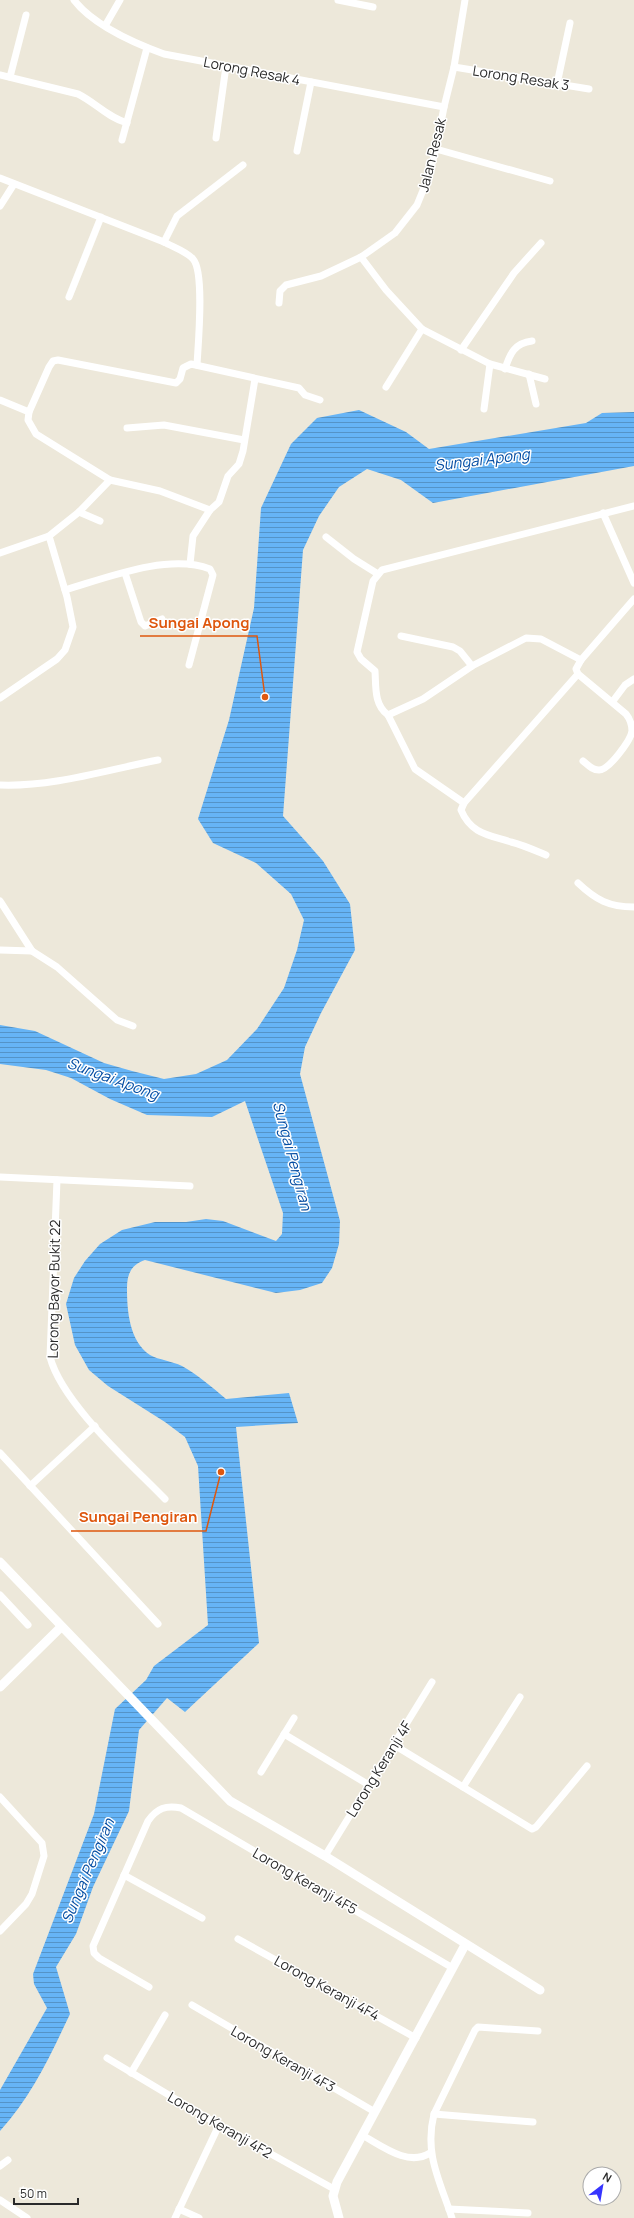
<svg xmlns="http://www.w3.org/2000/svg" width="634" height="2218" font-family="Manrope,sans-serif">
<style>
.water{fill:url(#water-rules)}
.lines{fill:none;stroke-linecap:round;stroke-linejoin:round}
.street{stroke:#fff;stroke-width:7}
.secondary{stroke:#fff;stroke-width:9}
.labels{text-anchor:middle;stroke-width:3;stroke-linejoin:round;paint-order:stroke}
.street-label{font-size:14px;fill:#2a2a2a;stroke:#fff}
.water-label{font-size:15px;font-style:italic;fill:#054da2;stroke:#fff}
.leader{fill:none;stroke:#de570e;stroke-width:1.5}
.callout-dot{fill:#de570e;stroke:#fff;stroke-width:1.5}
.callout-label{font-size:15px;text-anchor:middle;font-weight:bold;fill:#de570e;stroke:#fff;stroke-width:3;stroke-linejoin:round;paint-order:stroke}
</style>
<defs>
<pattern id="water-rules" width="6" height="5" patternUnits="userSpaceOnUse"><rect width="6" height="5" fill="#66b4f6"/><path d="M0 2.5h6" fill="none" stroke="#5493c7"/></pattern>
</defs>
<rect width="100%" height="100%" fill="#ede8da"/>
<path class="water" d="M359,410L406,432L429,449L586,423L602,413L634,412V466L433,503L401,480L367,469L339,487L319,516L303,550L283,816L323,861L350,904L355,950L321,1013L305,1047L300,1074L340,1221L339,1244L332,1268L322,1283L300,1290L276,1293L145,1260C131,1265 127,1274 127,1288C127,1310 129,1341 150,1355C159,1360 172,1361 182,1366C198,1375 212,1387 226,1399L289,1393L298,1423L236,1427L259,1643L185,1712L167,1698L139,1730L129,1811L93,1887L76,1934L56,1967L70,2014C50,2056 32,2096 0,2131V2090L47,2008L34,1984L33,1974L94,1814L115,1709L146,1680L154,1666L208,1625L198,1466L185,1437L165,1422L108,1386L89,1370L75,1345L66,1304L74,1278L85,1261L100,1244L122,1230L155,1222H186L206,1219L223,1221L276,1241L282,1234L283,1213L245,1101L212,1117L147,1115L110,1099L71,1078L46,1070L0,1064V1025L35,1031L104,1063L132,1071L164,1079L196,1074L227,1060L257,1029L284,988L297,950L304,920L291,894L256,863L213,843L198,819L229,720L254,608L261,508L291,444L317,418Z"/>
<g class="lines">
<g class="street">
<path d="M74,0C94,26 134,43 164,54L444,107"/>
<polyline points="338,0 373,7"/>
<polyline points="105,26 120,0"/>
<polyline points="454,67 589,89"/>
<path d="M0,75L78,94C96,103 107,117 127,123"/>
<polyline points="10,77 26,15"/>
<polyline points="557,84 570,23"/>
<polyline points="216,138 226,66"/>
<polyline points="122,140 147,48"/>
<polyline points="436,149 550,181"/>
<polyline points="297,151 311,82"/>
<path d="M0,178L164,242C173,247 186,251 193,259C205,272 198,345 197,365"/>
<polyline points="0,206 14,184"/>
<polyline points="164,242 177,216 243,165"/>
<polyline points="361,257 386,290 422,329 490,364 545,379"/>
<polyline points="69,297 101,217"/>
<polyline points="279,303 280,291 286,285 321,276 361,257 395,233 417,205 428,178 436,149 444,107 454,67 465,0"/>
<polyline points="461,350 514,273 541,243"/>
<path d="M505,369C510,353 515,343 532,341"/>
<polyline points="529,374 536,404"/>
<polyline points="386,387 422,329"/>
<polyline points="0,400 29,412 28,420 36,434 110,480"/>
<polyline points="484,409 490,364"/>
<polyline points="29,412 49,367 53,361 58,360 176,383 180,379 183,368 191,364 299,388 305,395 320,400"/>
<polyline points="127,428 164,425 244,440"/>
<polyline points="79,512 100,521"/>
<polyline points="603,513 634,583"/>
<polyline points="326,537 354,559 378,574"/>
<polyline points="0,553 49,536 79,512 110,480 160,491 210,510"/>
<polyline points="190,564 193,536 210,510 219,502 228,476 239,464 243,451 255,379"/>
<polyline points="125,573 141,622 145,626 162,619"/>
<path d="M65,590C106,578 168,553 210,569L213,575L189,665"/>
<polyline points="401,636 453,647 460,651 472,666"/>
<polyline points="0,698 57,659 65,650 73,627 67,597 49,536"/>
<polyline points="613,701 625,685 634,679"/>
<polyline points="388,715 423,699 472,666 526,638 541,639 581,660"/>
<path d="M583,761C588,765 592,770 599,770C609,770 631,740 632,731C632,724 630,719 626,714L578,674L576,669L581,660L634,599"/>
<path d="M0,785C53,787 106,770 158,760"/>
<path d="M464,803L415,769L388,715C374,705 376,687 375,671L361,659L357,652L373,581L382,570L634,506"/>
<path d="M546,855C534,850 523,845 511,842C489,835 471,834 461,810L464,803L578,674"/>
<path d="M578,883C596,900 609,907 634,907"/>
<polyline points="0,901 32,951 57,967 117,1020 133,1026"/>
<polyline points="0,950 32,951"/>
<polyline points="0,1177 190,1186"/>
<path d="M57,1180L50,1357C62,1403 130,1463 165,1499"/>
<polyline points="0,1453 158,1624"/>
<polyline points="30,1486 95,1426"/>
<polyline points="0,1595 28,1625"/>
<polyline points="284,1734 369,1785"/>
<polyline points="394,1745 532,1829 536,1827 587,1766"/>
<polyline points="261,1772 294,1718"/>
<polyline points="463,1787 520,1697"/>
<polyline points="0,1797 42,1843 44,1856 32,1894 26,1904 0,1931"/>
<polyline points="325,1856 432,1682"/>
<polyline points="124,1875 202,1918"/>
<polyline points="238,1939 416,2038"/>
<path d="M149,1987L99,1958L94,1953L93,1946L148,1821C157,1808 166,1805 181,1808L451,1967"/>
<polyline points="192,2005 375,2112"/>
<polyline points="107,2058 219,2125 334,2189"/>
<polyline points="131,2073 165,2015"/>
<polyline points="434,2114 533,2122"/>
<path d="M362,2135C382,2146 408,2167 430,2153"/>
<polyline points="0,2166 8,2160"/>
<polyline points="0,2200 27,2218"/>
<polyline points="179,2209 199,2218"/>
<polyline points="449,2209 528,2213"/>
<polyline points="175,2218 219,2125"/>
<path d="M452,2218C440,2181 424,2154 434,2114L475,2030L478,2027L538,2031"/>
</g>
<g class="secondary">
<polyline points="0,1562 230,1801 325,1856 540,1990"/>
<polyline points="0,1687 61,1627"/>
<polyline points="339,2218 333,2196 337,2182 465,1945"/>
</g>
</g>
<g class="labels">
<g class="street-label">
<text transform="translate(252 71) rotate(11)" y="5">Lorong Resak 4</text>
<text transform="translate(521 78) rotate(9)" y="5">Lorong Resak 3</text>
<text transform="translate(432 155) rotate(-76)" y="5">Jalan Resak</text>
<text transform="translate(54 1289) rotate(-89)" y="5">Lorong Bayor Bukit 22</text>
<text transform="translate(379 1769) rotate(-58)" y="5">Lorong Keranji 4F</text>
<text transform="translate(305 1881) rotate(30)" y="5">Lorong Keranji 4F5</text>
<text transform="translate(327 1988) rotate(29)" y="5">Lorong Keranji 4F4</text>
<text transform="translate(283 2059) rotate(30)" y="5">Lorong Keranji 4F3</text>
<text transform="translate(220 2125) rotate(30)" y="5">Lorong Keranji 4F2</text>
</g>
<g class="water-label">
<text transform="translate(482 460) rotate(-7)" y="5">Sungai Apong</text>
<text transform="translate(113 1079) rotate(20)" y="5">Sungai Apong</text>
<text transform="translate(292 1156) rotate(75)" y="5">Sungai Pengiran</text>
<text transform="translate(88 1871) rotate(-67)" y="5">Sungai Pengiran</text>
</g>
</g>
<path class="leader" d="M265 697L257 636H140M221 1472L206 1531H71"/>
<g class="callout-dot">
<circle cx="265" cy="697" r="4"/>
<circle cx="221" cy="1472" r="4"/>
</g>
<g class="callout-label">
<text x="199" y="628">Sungai Apong</text>
<text x="138" y="1522">Sungai Pengiran</text>
</g>
<g transform="translate(602 2186) rotate(31)"><circle r="19" fill="#ffffff" stroke="#aaaaaa"/>
<path d="M0-3L7 15L0 10L-7 15Z" fill="#3735ff"/>
<text y="-6" font-size="11" font-weight="bold" text-anchor="middle" fill="#2a2a2a">N</text>
</g>
<path d="M14 2198v6h64v-6" fill="none" stroke="#2a2a2a" stroke-width="2"/>
<text x="20" y="2198" font-size="12" fill="#2a2a2a" stroke="#ffffff" stroke-width="3" paint-order="stroke">50 m</text>
</svg>
